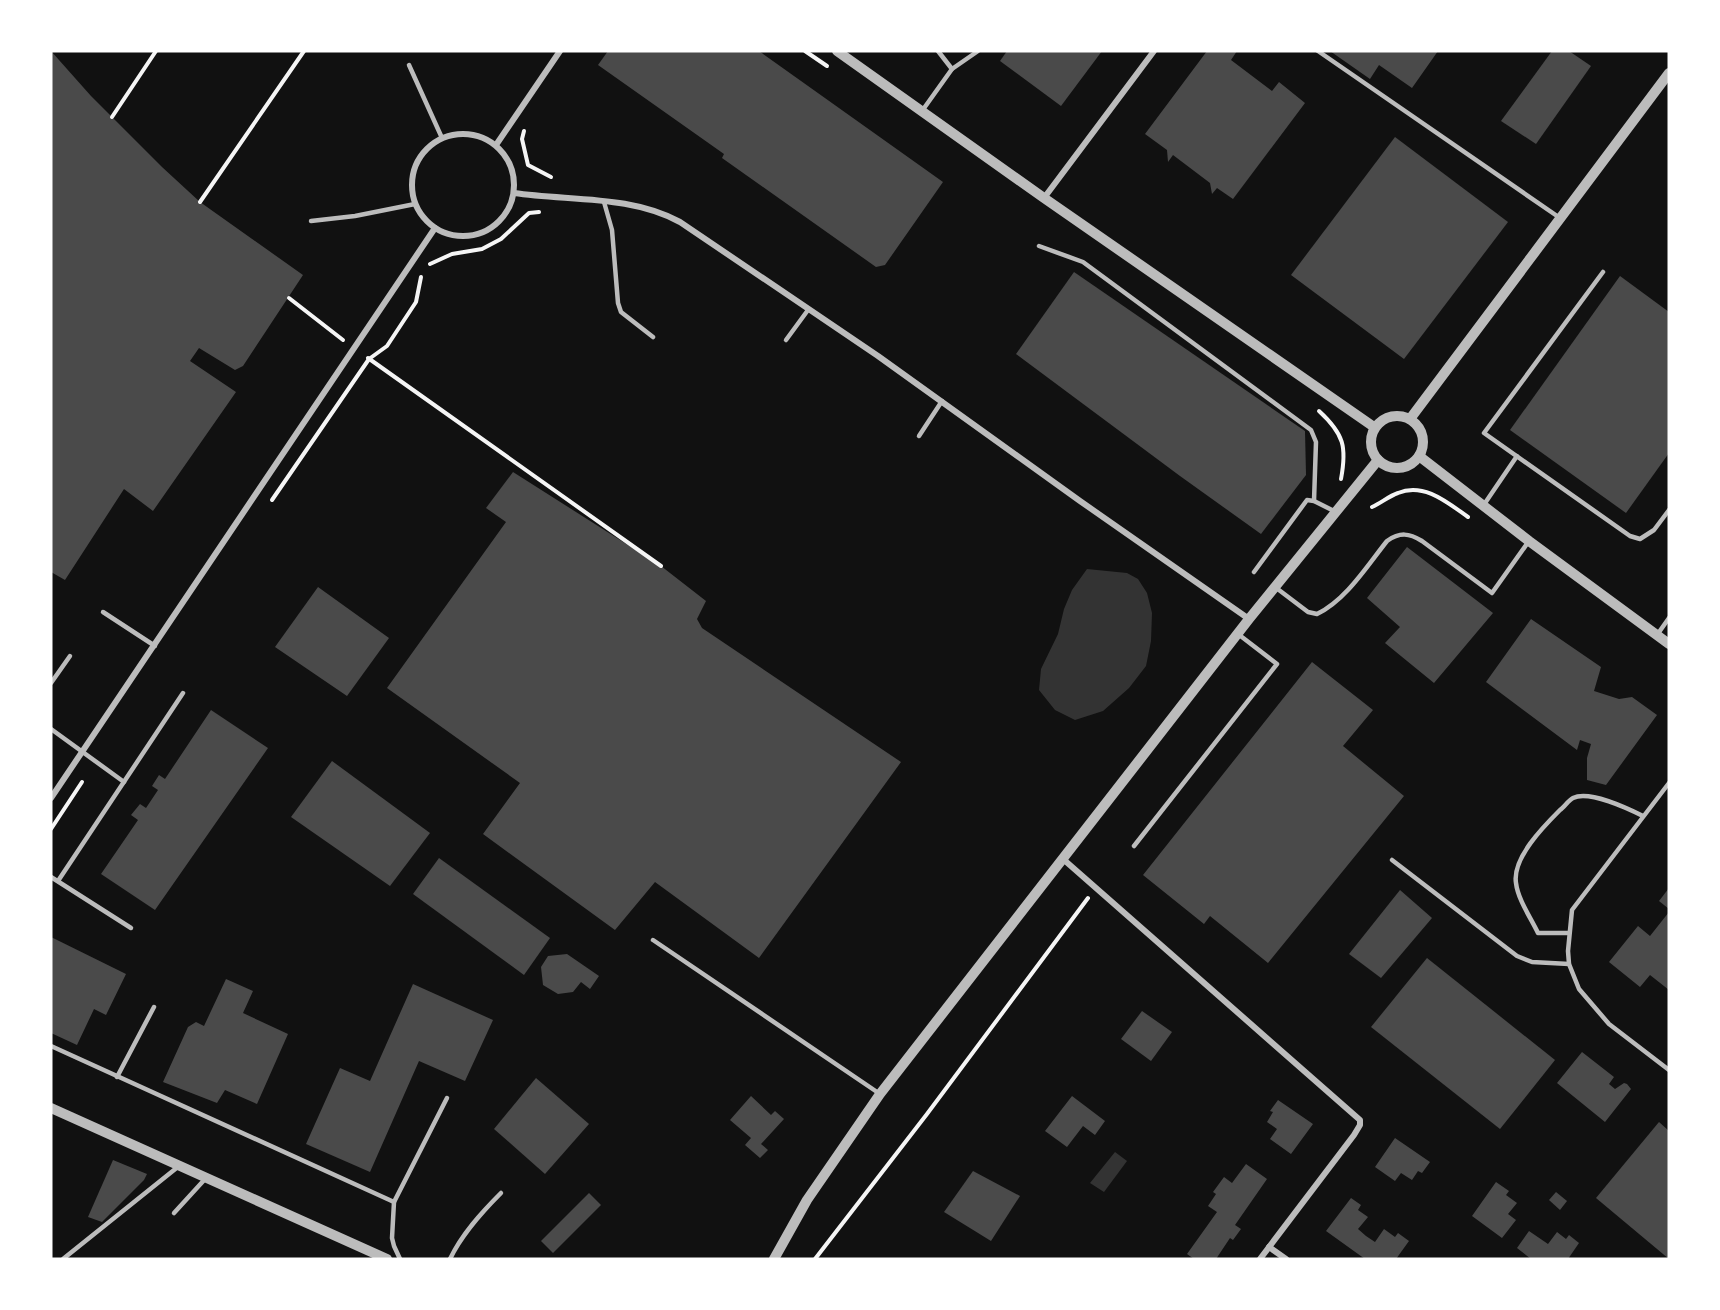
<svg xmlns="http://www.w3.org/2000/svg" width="1720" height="1310" font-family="'PT Sans',sans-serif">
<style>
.water{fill:#333}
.building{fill:#4a4a4a}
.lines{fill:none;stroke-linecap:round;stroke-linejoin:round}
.path{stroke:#f5f5f5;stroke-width:4}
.service{stroke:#bcbcbc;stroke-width:4.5}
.minor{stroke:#bcbcbc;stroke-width:6}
.tertiary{stroke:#bcbcbc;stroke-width:10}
</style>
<rect width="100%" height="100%" fill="#111"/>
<g class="water">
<polygon points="1087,569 1127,573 1138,579 1147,593 1152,613 1151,641 1146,666 1129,688 1103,711 1075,720 1055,710 1039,690 1041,669 1058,634 1064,609 1072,590"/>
<polygon points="1115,1152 1127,1161 1104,1192 1090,1183"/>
</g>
<g class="building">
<polygon points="51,51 91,96 162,167 200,202 303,275 243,366 235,370 199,348 190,361 236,392 153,511 124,489 65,580 51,572"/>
<polygon points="608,51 759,51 943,182 885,265 876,267 722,158 724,154 598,65"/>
<polygon points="1007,51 1102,51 1061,106 1000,61"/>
<polygon points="1207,51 1237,51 1231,60 1272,91 1279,82 1305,103 1233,199 1217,188 1212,194 1210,183 1173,155 1168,162 1167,150 1145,134"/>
<polygon points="1330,51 1438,51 1412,88 1379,65 1370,79"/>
<polygon points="1552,51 1569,51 1591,66 1536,144 1501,121"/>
<polygon points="1395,137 1508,222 1404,359 1291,275"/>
<polygon points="1074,272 1305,431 1306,475 1261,534 1180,476 1016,354"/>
<polygon points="1620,276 1669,312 1669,453 1626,513 1510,430"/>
<polygon points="513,472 661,566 706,601 697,619 702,628 901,762 759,958 655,882 615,930 483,834 520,783 387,688 506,522 486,508"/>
<polygon points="1407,547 1493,613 1434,683 1385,643 1400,627 1367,598"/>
<polygon points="318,587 389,638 347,696 275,647"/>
<polygon points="1531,619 1601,667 1594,691 1619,699 1632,697 1657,715 1606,785 1587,780 1587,758 1591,744 1580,740 1577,750 1486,682"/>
<polygon points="1312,662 1373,710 1343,746 1404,796 1268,963 1210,916 1204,924 1143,875"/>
<polygon points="211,710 268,748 155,910 101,874 138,820 131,815 140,804 146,808 158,790 152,786 159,775 165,779"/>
<polygon points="332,761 430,833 390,886 291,817"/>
<polygon points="439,858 550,938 524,975 413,894"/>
<polygon points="1669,888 1669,909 1659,901"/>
<polygon points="1400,890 1432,918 1381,978 1349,954"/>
<polygon points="1669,912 1669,990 1650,975 1640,987 1609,962 1638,926 1650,936"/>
<polygon points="51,937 126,974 106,1015 94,1009 77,1045 51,1033"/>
<polygon points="567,954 599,976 590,989 581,982 573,992 558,994 543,985 541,967 548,956"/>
<polygon points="1427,958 1555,1060 1500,1129 1371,1027"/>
<polygon points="226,979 253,991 243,1013 288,1034 257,1104 225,1090 217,1103 163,1082 188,1027 196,1022 204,1026"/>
<polygon points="413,984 493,1020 465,1081 419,1061 370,1172 306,1144 340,1068 370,1081"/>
<polygon points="1142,1011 1172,1032 1151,1061 1121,1039"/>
<polygon points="1582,1052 1614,1077 1609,1084 1615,1089 1624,1083 1627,1084 1631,1089 1605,1122 1557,1083"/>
<polygon points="536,1078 589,1124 545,1174 494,1129"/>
<polygon points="751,1096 771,1115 775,1111 784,1119 761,1144 768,1150 760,1158 745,1145 751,1138 730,1120"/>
<polygon points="1072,1096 1105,1121 1095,1135 1083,1126 1067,1147 1045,1131"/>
<polygon points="1278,1100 1313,1124 1291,1154 1270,1139 1277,1129 1267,1122 1273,1112 1270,1111"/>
<polygon points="1659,1122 1669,1131 1669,1259 1596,1198"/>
<polygon points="1395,1138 1430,1162 1422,1173 1418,1171 1412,1180 1401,1173 1395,1181 1375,1167"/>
<polygon points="113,1160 147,1174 144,1180 102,1222 88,1217"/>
<polygon points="1246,1164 1267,1179 1235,1225 1241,1229 1233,1240 1230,1238 1216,1259 1194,1259 1187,1254 1217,1212 1208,1206 1216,1194 1213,1192 1224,1177 1232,1183"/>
<polygon points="973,1171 1020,1196 991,1241 944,1212"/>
<polygon points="1496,1182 1509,1191 1506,1195 1517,1203 1508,1214 1516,1220 1502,1238 1472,1216"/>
<polygon points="1556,1192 1567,1201 1560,1210 1549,1200"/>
<polygon points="589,1193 601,1205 553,1253 541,1241"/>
<polygon points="1351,1198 1361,1205 1358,1210 1368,1217 1358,1229 1366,1236 1375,1242 1384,1229 1395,1237 1398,1233 1409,1241 1396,1259 1365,1259 1326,1231"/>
<polygon points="1529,1231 1548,1244 1557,1232 1566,1239 1569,1235 1579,1243 1568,1259 1531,1259 1517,1248"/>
</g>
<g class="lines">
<g class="path">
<polyline points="805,51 827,66"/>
<polyline points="112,117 156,51"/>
<polyline points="524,131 522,139 528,165 551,177"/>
<polyline points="200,202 304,51"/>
<polyline points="430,264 452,254 482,249 501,239 529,213 539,212"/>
<polyline points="289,298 343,340"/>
<polyline points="368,358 661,566"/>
<path d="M1319,411C1344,434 1347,447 1341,479"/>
<polyline points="272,500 369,359 387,346 416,302 421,277"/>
<path d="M1372,507C1381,503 1389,496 1398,493C1424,482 1448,503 1468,517"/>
<polyline points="51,829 82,782"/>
<polyline points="815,1259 927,1114 1088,898"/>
</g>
<g class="service">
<polyline points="938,51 952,69"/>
<polyline points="1318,51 1560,218"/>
<polyline points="409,65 442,138"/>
<polyline points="922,111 952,69 978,51"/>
<polyline points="604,202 612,230 618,303 621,312 653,337"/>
<polyline points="311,221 355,216 415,204"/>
<polyline points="1039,246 1083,262 1311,430 1316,442 1314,501"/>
<polyline points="1603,272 1484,433 1630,536 1640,539 1654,530 1669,510"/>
<polyline points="786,340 808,310"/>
<polyline points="919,436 942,401"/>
<polyline points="1483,506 1517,456"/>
<polyline points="1254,572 1307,500 1314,501 1336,512"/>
<path d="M1275,587L1308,612L1317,614C1346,600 1367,566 1387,541C1400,532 1409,533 1422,541L1492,593L1529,541"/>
<polyline points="103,612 155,646"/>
<polyline points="1657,635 1669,618"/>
<polyline points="51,683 70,656"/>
<polyline points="51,729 124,782"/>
<polyline points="1669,783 1572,910 1568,951 1569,964 1579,989 1609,1024 1669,1070"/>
<polyline points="1134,846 1277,664 1238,634"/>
<polyline points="1392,860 1517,956 1532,962 1569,964"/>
<polyline points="51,877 131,928"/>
<polyline points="58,881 183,693"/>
<path d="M1569,933H1538C1531,918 1518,900 1516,883C1512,858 1544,826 1560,810C1564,807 1569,800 1573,798C1589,790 1629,809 1643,816"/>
<polyline points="653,940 880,1094"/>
<polyline points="51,1046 394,1202"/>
<polyline points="117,1077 154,1007"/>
<polyline points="174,1213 206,1178"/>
<polyline points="63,1259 179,1166"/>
<polyline points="400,1259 394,1246 392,1238 394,1202 447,1098"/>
<path d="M450,1259C462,1234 481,1213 501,1193"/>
</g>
<g class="minor">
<circle cx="463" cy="185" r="51"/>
<polyline points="496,145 560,51"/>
<path d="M514,193C569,201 631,195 680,222L878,356L1080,501L1249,619"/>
<polyline points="1044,198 1154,51"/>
<polyline points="51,798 435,228"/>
<polyline points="1063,859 1360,1120 1360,1125 1354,1135 1260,1259"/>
<polyline points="1269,1247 1286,1259"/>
</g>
<g class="tertiary">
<polyline points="837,51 1044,198 1374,427"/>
<circle cx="1397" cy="442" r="26"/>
<polyline points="1410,419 1669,73"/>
<polyline points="1419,456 1529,541 1669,644"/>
<polyline points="51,1108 387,1259"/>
<polyline points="774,1259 807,1200 880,1094 1249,619 1378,460"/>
</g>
</g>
<rect width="1720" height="1310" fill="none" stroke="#ffffff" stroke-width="105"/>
</svg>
